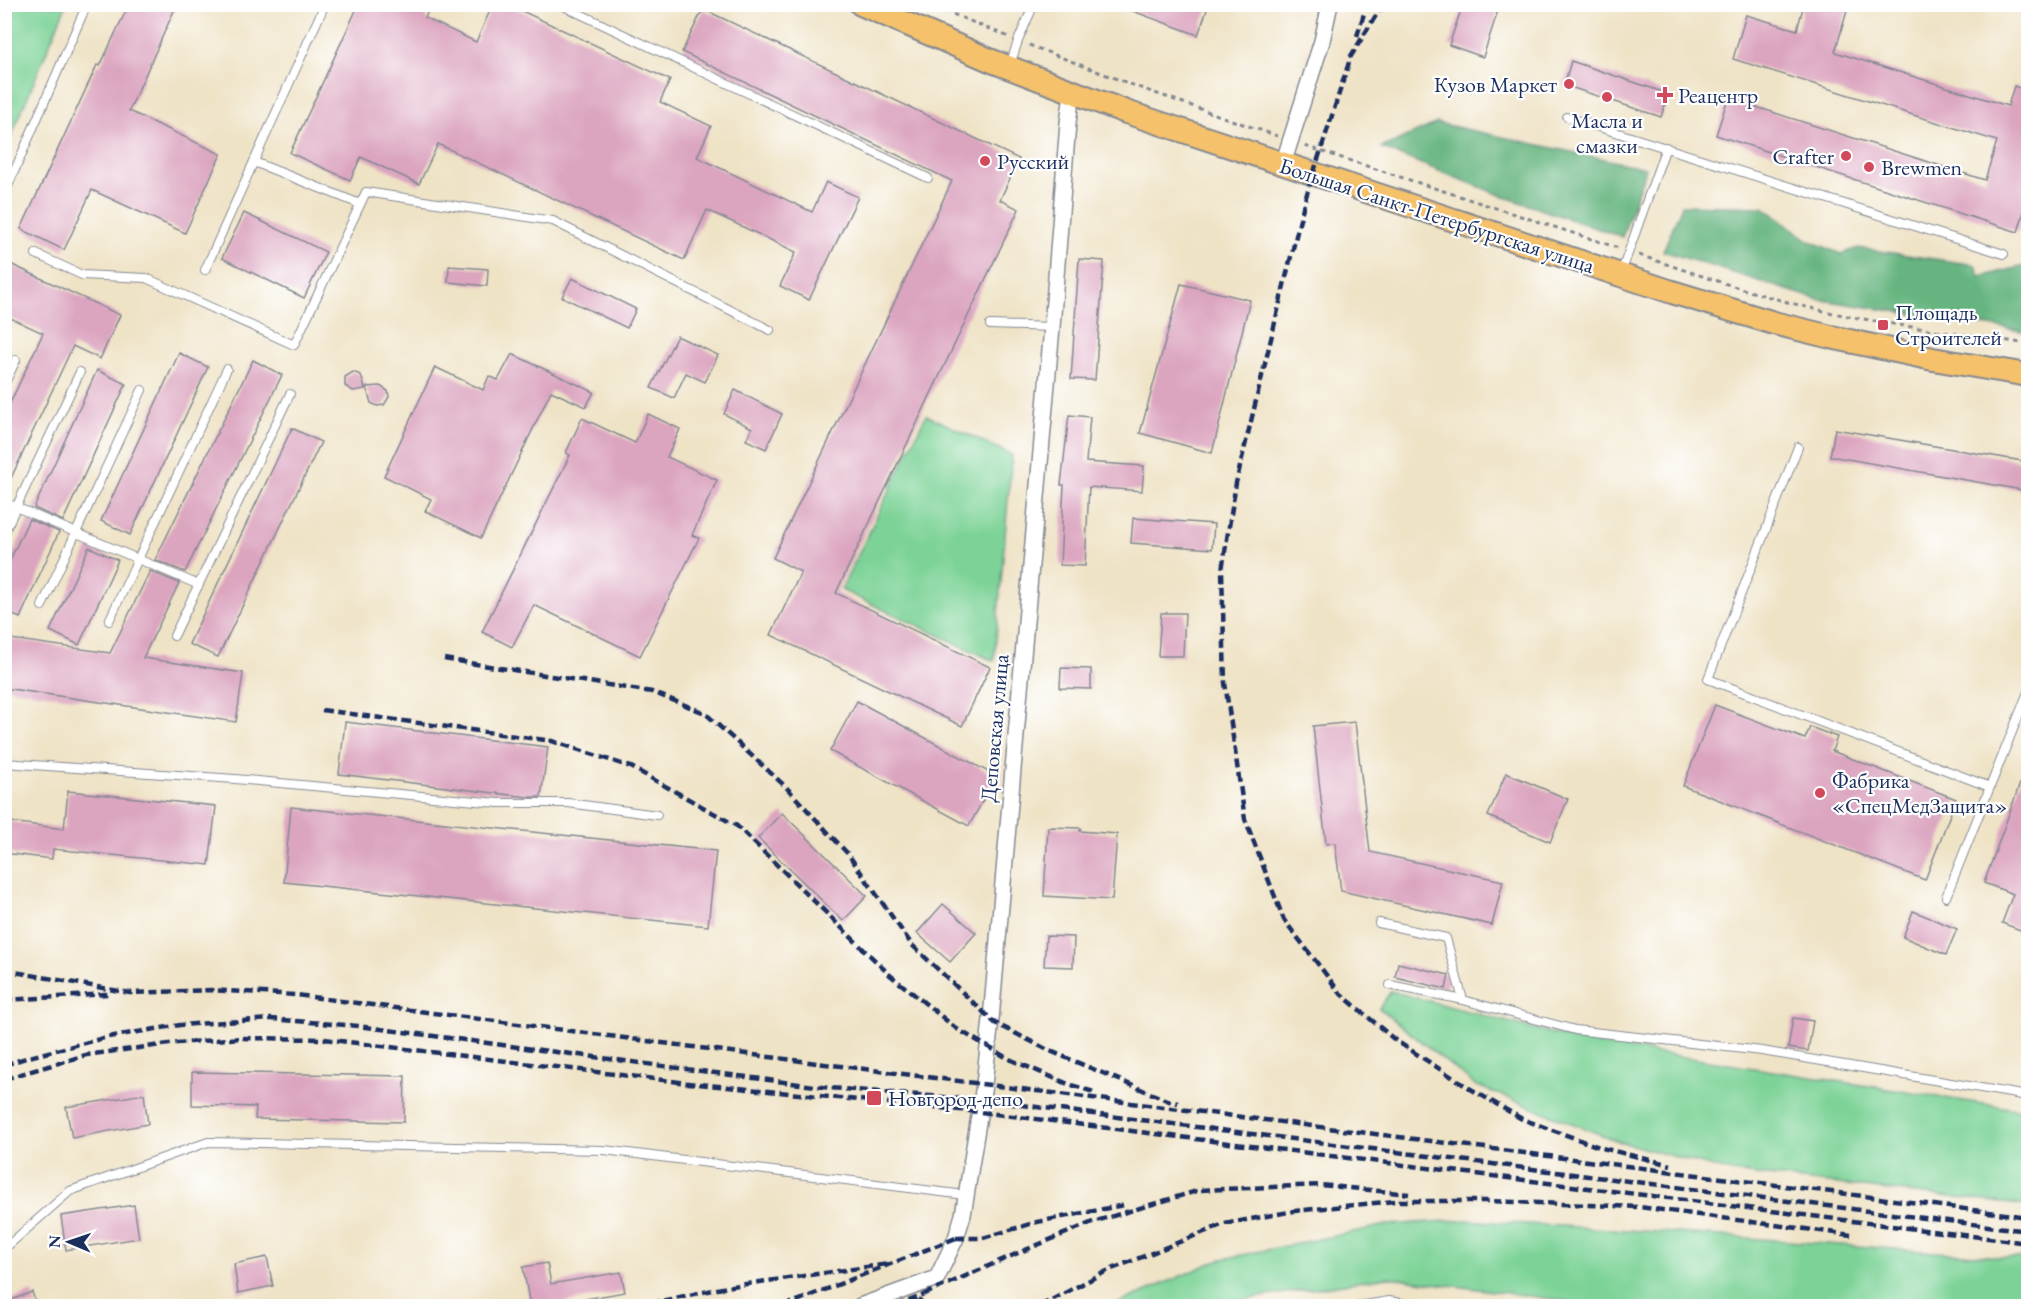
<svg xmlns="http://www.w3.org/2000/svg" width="2033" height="1311" font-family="'EB Garamond',serif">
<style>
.green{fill:#7dd397;stroke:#4c817a;stroke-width:1.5}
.forest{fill:#66b580;stroke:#40726f;stroke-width:1.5}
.building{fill:#dba4bf}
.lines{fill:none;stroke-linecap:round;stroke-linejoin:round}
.service-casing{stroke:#858992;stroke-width:10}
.minor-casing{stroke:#858992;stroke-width:18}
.primary-casing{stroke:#858992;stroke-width:26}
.path{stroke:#858992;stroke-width:3;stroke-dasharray:4.5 4.5;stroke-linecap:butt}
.service{stroke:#fff;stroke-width:8}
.minor{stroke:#fff;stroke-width:15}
.primary{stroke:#f5c16b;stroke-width:22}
.rail{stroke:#1b2f5e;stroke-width:4.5;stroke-dasharray:9 4.5;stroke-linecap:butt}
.poi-dot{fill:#d1495b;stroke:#fff;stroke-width:2}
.labels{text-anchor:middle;stroke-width:4.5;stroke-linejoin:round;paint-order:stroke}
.poi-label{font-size:22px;fill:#1b2f5e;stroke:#fff;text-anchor:start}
.street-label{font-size:22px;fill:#1b2f5e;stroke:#fff}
</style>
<rect width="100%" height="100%" fill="#fff"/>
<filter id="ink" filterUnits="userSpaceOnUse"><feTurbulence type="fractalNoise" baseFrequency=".0167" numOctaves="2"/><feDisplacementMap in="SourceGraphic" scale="12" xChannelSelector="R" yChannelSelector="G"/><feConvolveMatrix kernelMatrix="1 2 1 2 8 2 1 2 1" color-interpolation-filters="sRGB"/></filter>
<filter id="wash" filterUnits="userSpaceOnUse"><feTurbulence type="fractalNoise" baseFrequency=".008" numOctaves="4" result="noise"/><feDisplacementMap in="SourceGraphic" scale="24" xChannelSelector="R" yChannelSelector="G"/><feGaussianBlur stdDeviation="1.35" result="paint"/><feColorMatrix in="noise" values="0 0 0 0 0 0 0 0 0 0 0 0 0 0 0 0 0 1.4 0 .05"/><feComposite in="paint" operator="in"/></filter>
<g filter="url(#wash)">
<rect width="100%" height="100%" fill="#efe3c6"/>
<g class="green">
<polygon points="11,5 66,5 5,151 4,15 7,16"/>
<polygon points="926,415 1012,455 994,661 841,590"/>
<polygon points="1391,991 1581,1041 2028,1111 2028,1206 1732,1172 1617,1141 1475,1085 1379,1008"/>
<polygon points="1462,1220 1708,1235 2028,1259 2028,1306 1595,1306 1560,1300 1388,1277 1234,1301 1219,1306 1112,1306 1218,1260 1387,1225"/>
</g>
<g class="forest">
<polygon points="1437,123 1646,168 1622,237 1505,197 1381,148"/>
<polygon points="1682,205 1763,207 1810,241 1841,254 1858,248 1976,265 1980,277 2028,265 2028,332 1816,299 1663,251"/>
</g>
<g id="blocks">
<g class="building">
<polygon points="129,4 177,4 129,111 221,154 185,233 92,190 64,250 21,229 97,65 100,66"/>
<polygon points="359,4 431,4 425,18 476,42 493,4 507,4 670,80 660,102 711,126 697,157 812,212 826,182 858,197 809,300 780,286 796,252 707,210 684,260 438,144 419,184 361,157 350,180 290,153"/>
<polygon points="1119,4 1209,4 1198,35 1119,6"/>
<polygon points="1463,4 1500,4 1483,57 1449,45"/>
<polygon points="1804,4 1849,4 1835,52 2008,106 2014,86 2028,91 2028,198 2018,232 1716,135 1728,98 1985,180 1997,141 1733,59 1746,15 1797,30"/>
<polygon points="703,9 1019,159 1000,200 1019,209 836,593 990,667 962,726 771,635 801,572 773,558 952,181 682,52"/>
<polygon points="1571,61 1669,94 1661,117 1564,85"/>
<polygon points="244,213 326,252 304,298 222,258"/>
<polygon points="1079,259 1104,261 1095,380 1071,379"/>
<polygon points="4,261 120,315 100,359 73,346 4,493 4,416 43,333 4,315"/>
<polygon points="449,266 488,269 487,286 448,282"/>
<polygon points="572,278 636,309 627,328 562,297"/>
<polygon points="1181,284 1250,300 1212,453 1140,433"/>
<polygon points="677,336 718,355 705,382 686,373 674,398 651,388"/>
<polygon points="179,353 208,367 130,535 101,521"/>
<polygon points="512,354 594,392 586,407 551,391 481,538 425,511 431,499 384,476 435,367 483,390 489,376 498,380"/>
<polygon points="253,360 282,375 185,572 155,560"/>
<polygon points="97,370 126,384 63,521 34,508"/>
<polygon points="353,372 361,375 365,389 353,391 345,386 345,377"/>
<polygon points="380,386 388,391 389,397 384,405 377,406 371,403 366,387"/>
<polygon points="735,390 782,414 766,449 746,440 752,428 724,414"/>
<polygon points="648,414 680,429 667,457 717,480 692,535 699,538 640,656 534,605 512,647 482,632 570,455 566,453 582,418 635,443"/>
<polygon points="1069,415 1090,417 1086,462 1144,466 1142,491 1089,487 1085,566 1060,565 1064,485 1061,485"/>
<polygon points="292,428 321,442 218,657 189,644"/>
<polygon points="1835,429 2028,462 2028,491 1830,456"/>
<polygon points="1133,518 1214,524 1212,549 1131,543"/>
<polygon points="29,519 59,532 20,618 4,611 4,573"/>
<polygon points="89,547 118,560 79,645 50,631"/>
<polygon points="150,571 179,583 143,658 243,673 236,722 4,688 4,638 110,653"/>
<polygon points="1161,613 1185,613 1183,656 1158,656"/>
<polygon points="1061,668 1091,669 1091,689 1060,688"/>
<polygon points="857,701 996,776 969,826 830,751"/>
<polygon points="1715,705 1805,739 1810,727 1837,737 1832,751 1956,799 1925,880 1683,786"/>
<polygon points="345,722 548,747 541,797 528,797 339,774"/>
<polygon points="1355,722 1370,852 1503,881 1492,925 1341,891 1335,843 1326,844 1313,726"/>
<polygon points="2027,764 2028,765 2028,933 2002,923 2013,894 1984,883"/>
<polygon points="1506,773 1568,799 1550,842 1488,816"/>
<polygon points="68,791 216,806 209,865 53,849 52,859 4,853 4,821 64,829"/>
<polygon points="291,807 716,851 708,926 284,882"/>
<polygon points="782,813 867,896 843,921 758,838"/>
<polygon points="1048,827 1081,828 1080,831 1117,834 1112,900 1044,896"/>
<polygon points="943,904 976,933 950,962 917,933"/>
<polygon points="1913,911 1957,929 1946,955 1903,937"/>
<polygon points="1046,936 1074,937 1073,967 1044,966"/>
<polygon points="1398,963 1449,975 1446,989 1395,977"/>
<polygon points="1793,1018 1813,1021 1808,1051 1788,1048"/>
<polygon points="192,1072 405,1076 404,1122 255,1119 256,1107 192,1105"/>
<polygon points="144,1094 148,1124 72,1138 66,1107"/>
<polygon points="134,1205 139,1238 66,1250 61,1216"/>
<polygon points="267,1257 273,1286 238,1293 234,1264"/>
<polygon points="547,1263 551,1284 621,1272 625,1292 546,1306 530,1306 523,1267"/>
<polygon points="32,1292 37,1306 4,1306 4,1303"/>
</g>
</g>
</g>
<g filter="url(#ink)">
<use href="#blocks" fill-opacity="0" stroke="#858992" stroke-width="1.5"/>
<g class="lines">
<g class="service-casing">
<g id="service">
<polyline points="559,4 928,178"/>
<polyline points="1010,65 1018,41 1034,4"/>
<polyline points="1567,117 2004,254"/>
<polyline points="254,162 360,204"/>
<polyline points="4,195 87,4"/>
<polyline points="36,254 82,275 146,278 294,345 366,192 553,221 770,330"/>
<polyline points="205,270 325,4"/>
<polyline points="1621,273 1666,147"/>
<polyline points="990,325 1052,327"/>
<polyline points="4,385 16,360"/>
<polyline points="1798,447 1708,679 1990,787"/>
<polyline points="4,502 199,585"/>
<polyline points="4,533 80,372"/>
<polyline points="42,606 142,390"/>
<polyline points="109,621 227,369"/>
<polyline points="174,636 290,394"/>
<polyline points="4,763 235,779 498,803 568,803 657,815"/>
<polyline points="1946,897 2028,692"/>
<polyline points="1379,923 1446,938 1463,1000 1575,1030 1762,1051 2028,1096"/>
<polyline points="1390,985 1463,1000"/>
<polyline points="4,1249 70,1191 208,1142 604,1150 965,1195"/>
<polyline points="1359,1306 1389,1301 1417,1306"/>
</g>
</g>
<g class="minor-casing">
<g id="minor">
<polyline points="1283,164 1322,41 1330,4"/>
<polyline points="860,1306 937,1278 956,1238 963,1215 984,1085 991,1019 1052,327 1068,123 1072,93"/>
</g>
</g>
<g class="primary-casing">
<polyline id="primary" points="861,4 992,61 1126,112 1672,292 1774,323 1831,337 1933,359 2028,375"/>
</g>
<g class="path">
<polyline points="928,4 1009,37"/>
<polyline points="1029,45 1138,87 1277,136"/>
<polyline points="1305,146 1619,248"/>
<path d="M1639,255C1700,275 1761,297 1824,311C1891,326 1960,333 2028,344"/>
<polyline points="2025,412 2027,393"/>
</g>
<use href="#service" class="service"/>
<use href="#minor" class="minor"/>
<use href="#primary" class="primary"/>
<g class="rail">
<polyline points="1383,4 1351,56 1304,203 1236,483 1222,570 1225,683 1245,819 1284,920 1341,994 1395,1040 1469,1088 1522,1119 1602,1148 1671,1165"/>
<polyline points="1357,36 1367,4"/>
<polyline points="444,659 652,692 705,713 786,787 848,854 912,945 995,1023 1048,1050 1169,1101 1178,1103"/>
<polyline points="322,710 552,741 631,767 737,826 890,975 957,1029 1009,1059 1068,1084 1097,1093"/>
<polyline points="4,970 130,993 210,990 296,995 762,1056 2028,1217"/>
<polyline points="4,1000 109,994"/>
<polyline points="4,1065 29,1057 108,1037 180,1025 271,1019 358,1026 830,1088 981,1100 2028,1231"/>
<polyline points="4,1079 86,1055 177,1043 241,1038 324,1039 688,1083 980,1112 2028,1243"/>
<polyline points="956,1238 983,1238 1037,1222 1124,1205"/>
<polyline points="637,1306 732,1286 888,1264"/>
<polyline points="784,1306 956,1238 965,1238"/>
<polyline points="896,1306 924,1295"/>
<polyline points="916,1306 925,1294 1018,1253 1093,1222 1200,1190 1321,1185 1409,1194"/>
<polyline points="1040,1306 1107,1271 1224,1224 1294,1211 1395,1201 1488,1201 1639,1207 1851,1235"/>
</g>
</g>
</g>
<g class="poi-dot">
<circle cx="1569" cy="84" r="6"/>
<path d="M1662 86h6v6h6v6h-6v6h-6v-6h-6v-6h6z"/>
<circle cx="1607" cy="97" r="6"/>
<circle cx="1846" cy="156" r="6"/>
<circle cx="985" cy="161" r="6"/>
<circle cx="1869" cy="167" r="6"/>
<rect x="1877" y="319" width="12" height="12" rx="3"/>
<circle cx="1820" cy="793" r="6"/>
<rect x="866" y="1090" width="16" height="16" rx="3"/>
</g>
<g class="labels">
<g class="poi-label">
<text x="1557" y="92" text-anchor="end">Кузов Маркет</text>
<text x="1678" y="103">Реацентр</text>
<text x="1607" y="128" text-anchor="middle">Масла и<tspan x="1607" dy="25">смазки</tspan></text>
<text x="1834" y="164" text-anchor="end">Crafter</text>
<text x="997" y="169">Русский</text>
<text x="1881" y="175">Brewmen</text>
<text x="1895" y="320">Площадь<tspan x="1895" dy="25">Строителей</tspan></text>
<text x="1832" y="788">Фабрика<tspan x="1832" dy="25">«СпецМедЗащита»</tspan></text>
<text x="888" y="1106">Новгород-депо</text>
</g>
<g class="street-label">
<text transform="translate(1437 215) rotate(18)" y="8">Большая Санкт-Петербургская улица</text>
<text transform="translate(994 728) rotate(-85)" y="8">Деповская улица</text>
</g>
</g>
<rect width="2033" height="1311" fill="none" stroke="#fff" stroke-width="24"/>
<g transform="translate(69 1242) rotate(272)" stroke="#ffffff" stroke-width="4.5" paint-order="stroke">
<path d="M0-4.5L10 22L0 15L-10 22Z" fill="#1b2f5e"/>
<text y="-9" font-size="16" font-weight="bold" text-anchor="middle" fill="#1b2f5e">N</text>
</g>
</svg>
